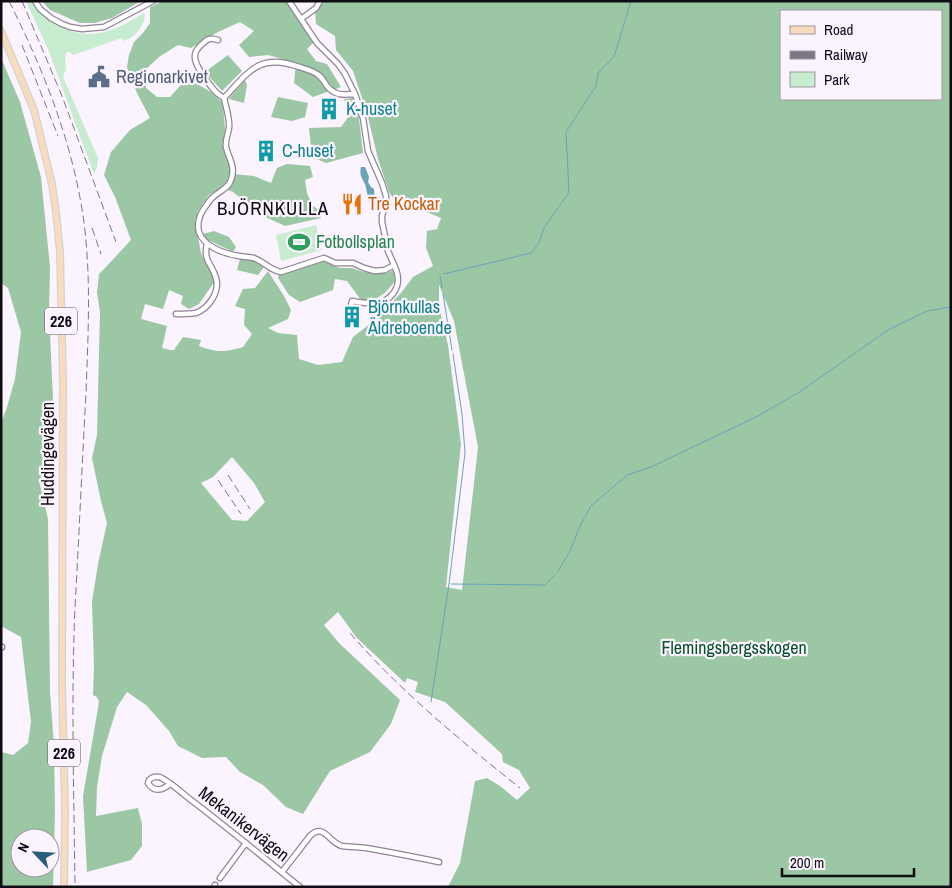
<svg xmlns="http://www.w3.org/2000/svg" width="952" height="888" font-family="'Archivo Narrow',sans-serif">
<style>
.green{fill:#c8eccf}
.forest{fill:#9bc7a5;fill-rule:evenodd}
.water{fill:#6aa3b8}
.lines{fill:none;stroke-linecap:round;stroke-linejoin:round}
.stream{stroke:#6aa3b8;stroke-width:1}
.minor-casing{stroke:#908596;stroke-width:7}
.major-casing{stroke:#d4d3d4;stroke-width:8}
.minor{stroke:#fff;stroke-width:4.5}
.major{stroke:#f9dcbe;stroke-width:5.5}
.rail{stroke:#7c777f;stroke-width:1;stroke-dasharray:8 4;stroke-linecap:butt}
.labels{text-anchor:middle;stroke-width:4.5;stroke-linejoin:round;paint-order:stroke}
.shield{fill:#fbf3fe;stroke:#565159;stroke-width:1}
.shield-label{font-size:16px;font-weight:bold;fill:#100c12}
.service-label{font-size:18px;fill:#4e5e75;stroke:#fbf3fe;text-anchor:start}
.culture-label{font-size:18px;fill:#0d838f;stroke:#fbf3fe;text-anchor:start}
.food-label{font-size:18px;fill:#c56008;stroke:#fbf3fe;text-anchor:start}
.leisure-label{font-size:18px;fill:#27864d;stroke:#fbf3fe;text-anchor:start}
.street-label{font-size:18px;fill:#100c12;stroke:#fbf3fe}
.park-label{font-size:18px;fill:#055026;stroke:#fbf3fe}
.neighbourhood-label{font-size:19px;letter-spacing:1px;fill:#100c12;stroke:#fbf3fe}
</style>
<rect width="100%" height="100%" fill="#fbf3fe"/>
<g class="green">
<path d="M26,1H31C36,10 45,18 54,23C85,43 113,33 142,14L143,13L145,15C144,27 135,38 123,41L122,38L73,55L70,52H67L65,55L66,69L63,77L98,158L97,167L94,174L48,49Z"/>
<polygon points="316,225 322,250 281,261 276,235"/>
</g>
<g class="forest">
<polygon points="42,1 141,1 112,18 95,23 80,23 50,10"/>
<path d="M163,1H286L294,9L314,42L307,49L316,61L327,64L341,87L313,97L294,83L296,63L268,55L249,57L239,45L254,31L240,22L218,32L191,48L178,45L159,57L145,70L146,88L157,97H170L187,78L211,92L223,103L225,130L223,146L231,169L226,184L209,195L198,211L195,221L201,253L215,281L199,304L189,309L181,304L183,296L169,290L163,309L145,304L141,319L167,326L162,348L170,350H174L183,337L201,340L199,346C217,353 225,352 243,347L252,334L244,325L245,309L235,306L243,289L255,288L268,271L284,296L291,310L288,319L268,328L278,333L297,335L299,359L318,365L342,362L353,337L366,327L385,309L401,293L413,277L433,266L426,248L427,231L437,229L441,218L427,212L425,200H402L393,198L389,192L378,159L367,113L353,71L336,50L335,36L316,24L315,11L322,1H951V887H448L460,863L475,781L487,778L500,786L517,800L530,788L519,770L503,762L502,754L445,702L415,692L418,682L407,678L405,683L357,638L338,612L324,625L339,643L400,700L391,724L370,752L330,771L303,814L286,807L263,785L240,772L226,757L202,758L178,746L169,731L146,705L127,692L117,707L102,756L97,787L96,816L138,808L142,824V846L131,860L87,872L83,796L99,702L97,697L93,695L94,667L92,602L98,564L107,523L101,501L92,458L97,435L100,312L97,292L99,274L106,267L131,240L115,197L104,175L111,152L130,130L150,118L137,93L127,67L129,55L134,42L143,33L150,23V7ZM781,11H941V99H781ZM439,285L454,321L478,447L462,590L446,587L461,444L448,345L439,307ZM232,457L254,483L265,502L247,521L232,520L201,483L213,477Z"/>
<polygon points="228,55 242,71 222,91 205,72"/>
<path d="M1,58L20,102L41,177L50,267L49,312L53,399L45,434L40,485L48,519L50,692L54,745L55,811L53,887H1V752L13,755L28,743L31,722L21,637L1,626V423L7,407L15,379L21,332L8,288L1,283ZM20,838H50V868H20Z"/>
<polygon points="245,80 247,85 244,103 229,99"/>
<polygon points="278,97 308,103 305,117 292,121 271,117"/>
<polygon points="353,98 358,110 363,153 326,163 312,157 309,128 341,127 349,116 344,99"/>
<polygon points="287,164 310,166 313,177 305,180 307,193 312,205 319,210 321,218 285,226 250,210 243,200 233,192 224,188 233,174 254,176 271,183 277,168"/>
<polygon points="214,231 229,237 236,247 233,252 206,239 203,234"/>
<polygon points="240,259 254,261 264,267 258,275 237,270"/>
<path d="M322,261L340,268H352L363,272L387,273L394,270L395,281C385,294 379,301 361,300L347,281L335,279L333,290L300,302L289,295L278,278L279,274L290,272Z"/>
</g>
<path class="water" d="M361,167H365L369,177L368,182L371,187L374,189L375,201L372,202H369C368,197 366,187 365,184C362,178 359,175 361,167Z"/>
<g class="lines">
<g class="stream">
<polyline points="444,274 531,253 539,243 544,228 569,192 566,132 596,86 598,73 614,57 631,1"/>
<polyline points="440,276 442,288"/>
<polyline points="443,294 452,350"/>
<polyline points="558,571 570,551 580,526 591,506 627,475 651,467 756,417 798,393 888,330 927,311 951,307"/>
<polyline points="451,584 545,585 554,576"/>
<polyline points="431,702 449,584 465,453 462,414 453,354"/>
</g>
<g class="minor-casing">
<g id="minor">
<polyline points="35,1 40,9 51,18 62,24 70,27 82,29 104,27 153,1"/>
<path d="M289,1L317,43L338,64L345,74L355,94L363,118L368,151L382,183L386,196V200L382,216V222L388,251L394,265L385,270L375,271L364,268L353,263H335L324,258L281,272C269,270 265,262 254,258C250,257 244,257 239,256C225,254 204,247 199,232C197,225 199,216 203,210C206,206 209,201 212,198C219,191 228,189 231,180C236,167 229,159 226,147C225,141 228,134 229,128C230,118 226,108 224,98C247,74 258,53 296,66C302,68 311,70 317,74C322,77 324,82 327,86C335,96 344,95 355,94"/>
<polyline points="301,19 316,8 320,1"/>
<path d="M218,40C209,37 208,39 201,45C198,48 195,51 195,55C193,64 209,84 214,90C217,94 221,96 224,98"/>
<path d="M351,305L352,301C361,302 372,305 380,303C384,302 387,299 390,297C400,287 400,277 394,265"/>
<path d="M176,314C182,314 189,314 196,313C209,308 220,292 216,278C212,263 203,262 207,244"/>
<polyline points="1,647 2,647"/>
<path d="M170,784C163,790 154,793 148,783L149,780C152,777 155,776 159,777C167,779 183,794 191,800C228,828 264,858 300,887"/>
<path d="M282,872L310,836C324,822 329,843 342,846C350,847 358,847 366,848C390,852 415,857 439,862"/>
<polyline points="220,878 246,843"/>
<polyline points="214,887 215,885"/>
</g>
</g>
<g class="major-casing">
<polyline id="major" points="1,31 34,110 52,184 56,212 60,252 63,382 62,685 65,810 64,887"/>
</g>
<use href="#minor" class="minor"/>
<use href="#major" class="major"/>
<g class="rail">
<path d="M9,1C42,67 70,136 82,209C92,271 88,333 86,394C82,465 79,536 75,607C71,700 74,793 75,887"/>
<polyline points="22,1 62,96 116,242"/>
<polyline points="22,45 58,136"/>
<polyline points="92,228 101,254"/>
<polyline points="228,475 250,509"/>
<polyline points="218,480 241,514"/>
<path d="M350,633C399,690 461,741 520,788"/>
</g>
</g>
<defs>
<g id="civic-bare" transform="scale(1.725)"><path d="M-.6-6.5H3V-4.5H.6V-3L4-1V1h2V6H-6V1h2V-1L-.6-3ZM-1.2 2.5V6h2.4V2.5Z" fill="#5c6f8a" stroke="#fbf3fe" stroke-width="2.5" paint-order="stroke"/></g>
<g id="building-bare" transform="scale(1.725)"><path d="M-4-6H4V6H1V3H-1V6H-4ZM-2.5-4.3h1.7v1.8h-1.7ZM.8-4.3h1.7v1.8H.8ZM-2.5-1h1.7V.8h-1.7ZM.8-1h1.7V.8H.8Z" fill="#0f9aa8" stroke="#fbf3fe" stroke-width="2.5" paint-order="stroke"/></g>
<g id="restaurant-bare" transform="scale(1.725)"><path d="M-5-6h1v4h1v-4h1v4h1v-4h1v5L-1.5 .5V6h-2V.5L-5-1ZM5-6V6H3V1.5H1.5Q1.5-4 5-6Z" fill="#e8710a" stroke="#fbf3fe" stroke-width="2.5" paint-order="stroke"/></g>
<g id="stadium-bare" transform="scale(1.725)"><path d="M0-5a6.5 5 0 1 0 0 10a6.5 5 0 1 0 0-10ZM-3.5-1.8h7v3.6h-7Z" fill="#2e9e5b" stroke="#fbf3fe" stroke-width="2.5" paint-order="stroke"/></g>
</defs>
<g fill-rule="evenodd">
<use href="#civic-bare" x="99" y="77"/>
<use href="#building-bare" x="329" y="109"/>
<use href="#building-bare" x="266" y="151"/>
<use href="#restaurant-bare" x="352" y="204"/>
<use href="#stadium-bare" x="299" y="242"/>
<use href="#building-bare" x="352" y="317"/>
</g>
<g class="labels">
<g class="shield">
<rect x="45" y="307.5" width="32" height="27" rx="4"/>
<rect x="48" y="739.5" width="32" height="27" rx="4"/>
</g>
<g class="shield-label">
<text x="61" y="327">226</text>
<text x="64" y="759">226</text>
</g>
<g class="service-label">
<text x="116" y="83">Regionarkivet</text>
</g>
<g class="culture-label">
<text x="346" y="115">K-huset</text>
<text x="282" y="157">C-huset</text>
<text x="368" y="313">Björnkullas<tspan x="368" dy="21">Äldreboende</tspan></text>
</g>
<g class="food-label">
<text x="368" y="210">Tre Kockar</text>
</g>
<g class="leisure-label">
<text x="316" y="248">Fotbollsplan</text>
</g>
<g class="street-label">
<text transform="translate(48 454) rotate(-90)" y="6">Huddingevägen</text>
<text transform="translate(244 824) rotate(38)" y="6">Mekanikervägen</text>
</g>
<g class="park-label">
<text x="734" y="654">Flemingsbergsskogen</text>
</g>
<g class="neighbourhood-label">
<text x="273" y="215">BJÖRNKULLA</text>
</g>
</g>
<rect width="952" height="888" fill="none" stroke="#100c12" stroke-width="5"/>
<rect x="780" y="10" width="162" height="90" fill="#fbf3fe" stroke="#9d97a0"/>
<rect x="790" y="26" width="25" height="8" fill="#f9dcbe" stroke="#9d97a0"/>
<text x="824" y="35" font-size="15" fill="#100c12">Road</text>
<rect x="790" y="51" width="25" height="8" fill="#7c777f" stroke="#9d97a0"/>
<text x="824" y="60" font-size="15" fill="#100c12">Railway</text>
<rect x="790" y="72" width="25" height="15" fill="#c8eccf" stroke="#9d97a0"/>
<text x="824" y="85" font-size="15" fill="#100c12">Park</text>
<g transform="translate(35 853) rotate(295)"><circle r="24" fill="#fbf3fe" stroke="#9d97a0"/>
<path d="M0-4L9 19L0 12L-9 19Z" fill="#2b5c7a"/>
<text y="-8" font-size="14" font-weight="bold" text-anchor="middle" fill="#100c12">N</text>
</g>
<path d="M782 868v8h132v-8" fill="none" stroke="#100c12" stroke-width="2.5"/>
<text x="790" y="868" font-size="15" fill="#100c12" stroke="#fbf3fe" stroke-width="4" paint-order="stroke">200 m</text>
</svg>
